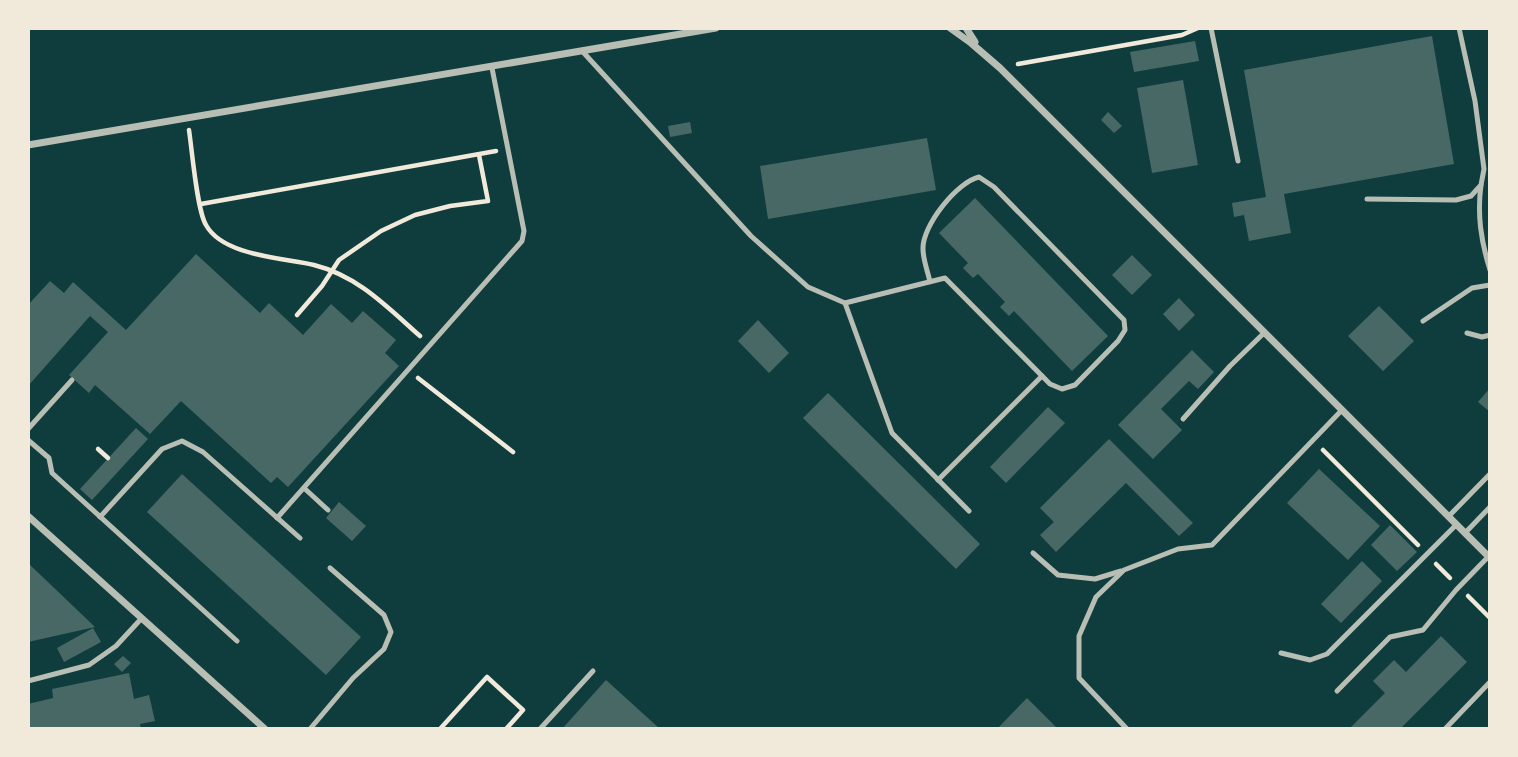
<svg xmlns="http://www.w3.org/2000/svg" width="1518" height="757" font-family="Overpass,sans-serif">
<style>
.building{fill:#486865}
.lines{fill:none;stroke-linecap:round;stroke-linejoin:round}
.path{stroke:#f1e9da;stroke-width:4.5}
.service{stroke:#b8beb3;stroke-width:5}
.minor{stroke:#b8beb3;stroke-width:7}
</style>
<rect width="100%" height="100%" fill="#0f3d3e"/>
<g class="building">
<polygon points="1432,36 1454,164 1284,194 1291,233 1249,241 1244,215 1234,217 1232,203 1266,197 1244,70"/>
<polygon points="1195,41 1199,61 1134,72 1130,52"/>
<polygon points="1183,80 1198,165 1152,173 1137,88"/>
<polygon points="1108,112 1122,126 1114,133 1101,120"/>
<polygon points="690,122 692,133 670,137 668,126"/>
<polygon points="927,138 936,190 768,219 760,166"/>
<polygon points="975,198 1108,336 1072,371 1014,311 1009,316 1000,307 1005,302 978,274 973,278 963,268 968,263 939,233"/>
<polygon points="196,254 260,313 269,303 303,335 331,304 352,323 363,311 396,340 385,353 399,366 288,487 277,477 271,483 181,401 150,434 95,385 89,393 69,375 108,332 90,316 28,386 28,305 50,281 64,293 73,282 126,330"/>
<polygon points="1132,255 1152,275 1132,295 1112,275"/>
<polygon points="1179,298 1195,315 1179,331 1163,314"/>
<polygon points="1379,306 1414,341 1383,371 1348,336"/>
<polygon points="758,320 789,353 769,373 738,341"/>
<polygon points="1192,350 1214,372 1198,389 1189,381 1161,409 1182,430 1153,459 1118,425"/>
<polygon points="1490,388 1490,412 1478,402"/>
<polygon points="828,393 980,544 956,569 803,418"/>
<polygon points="1048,407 1065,423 1006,483 990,467"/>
<polygon points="136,428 148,439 92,500 80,489"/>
<polygon points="1109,439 1193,523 1179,536 1126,483 1056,552 1040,535 1054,522 1040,508"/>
<polygon points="1319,469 1380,526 1348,560 1287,503"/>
<polygon points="182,474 361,637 326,675 147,512"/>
<polygon points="339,502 366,526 352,541 326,518"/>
<polygon points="1390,525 1417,552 1397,571 1371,545"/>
<polygon points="1362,561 1382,581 1341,623 1321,604"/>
<polygon points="28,563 95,627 28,642"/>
<polygon points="93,628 101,642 64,662 57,648"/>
<polygon points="1441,636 1467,662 1400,729 1349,729 1385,693 1373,681 1394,660 1406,672"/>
<polygon points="123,656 131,663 122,672 114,664"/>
<polygon points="129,673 134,699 149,695 155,721 140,724 141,729 28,729 28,704 53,698 52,689"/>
<polygon points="606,680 660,729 562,729"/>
<polygon points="1027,698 1058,729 997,729"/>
</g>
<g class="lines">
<g class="path">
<polyline points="1018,64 1182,35 1198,28"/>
<path d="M189,130C192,150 197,211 206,225C223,256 284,258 314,265C358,276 387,307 420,336"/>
<polyline points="201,204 496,151"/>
<polyline points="297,315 322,286 339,260 381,231 415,215 450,206 488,201 479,155"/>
<polyline points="418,378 513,452"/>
<polyline points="98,449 108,458"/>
<polyline points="1323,450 1418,545"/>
<polyline points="1436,564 1450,578"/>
<polyline points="1468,596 1490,618"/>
<polyline points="440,729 487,677 523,710 506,729"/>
</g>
<g class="service">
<polyline points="1211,28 1238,161"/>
<path d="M583,52L751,236L808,287L845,303L945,278L1050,384L1062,389L1075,385L1118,341L1125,330L1124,320L994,187L979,177C957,182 922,226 923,249C923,260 928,272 930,282"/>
<path d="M1481,185C1477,215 1481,241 1490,270"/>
<polyline points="1367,199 1456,200 1471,196 1481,185 1484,169 1475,101 1459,28"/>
<polyline points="845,303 892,433 969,511"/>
<polyline points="1423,321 1472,288 1490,285"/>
<polyline points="1467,333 1482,337 1490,335"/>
<polyline points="1183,419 1230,366 1265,332"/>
<polyline points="28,429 72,380"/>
<polyline points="28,440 49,458 52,473 237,641"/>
<polyline points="938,480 1042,376"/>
<polyline points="304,488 328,510"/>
<polyline points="100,517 162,449 182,441 203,452 300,538"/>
<polyline points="1448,517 1490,474"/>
<polyline points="277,518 522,241 524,231 492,68"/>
<polyline points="1465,533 1490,507"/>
<polyline points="1033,553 1058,575 1095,579 1121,571"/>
<polyline points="1281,653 1310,660 1327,654 1456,525"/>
<polyline points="28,681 89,665 116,646 141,619"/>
<polyline points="1337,691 1390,637 1423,630 1456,590 1488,557"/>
<polyline points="310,729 353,678 384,649 391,632 384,615 330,568"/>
<polyline points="540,729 593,671"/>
<polyline points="1127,729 1079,678 1079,636 1096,597 1124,570 1178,549 1212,545 1341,411"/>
<polyline points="1445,729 1490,682"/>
</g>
<g class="minor">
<polyline points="950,28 971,43 1000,68 1490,558"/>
<polyline points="966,28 975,42"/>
<polyline points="28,145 716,28"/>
<polyline points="28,516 265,729"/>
</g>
</g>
<rect width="1518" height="757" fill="none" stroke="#f1e9da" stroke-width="60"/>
</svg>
